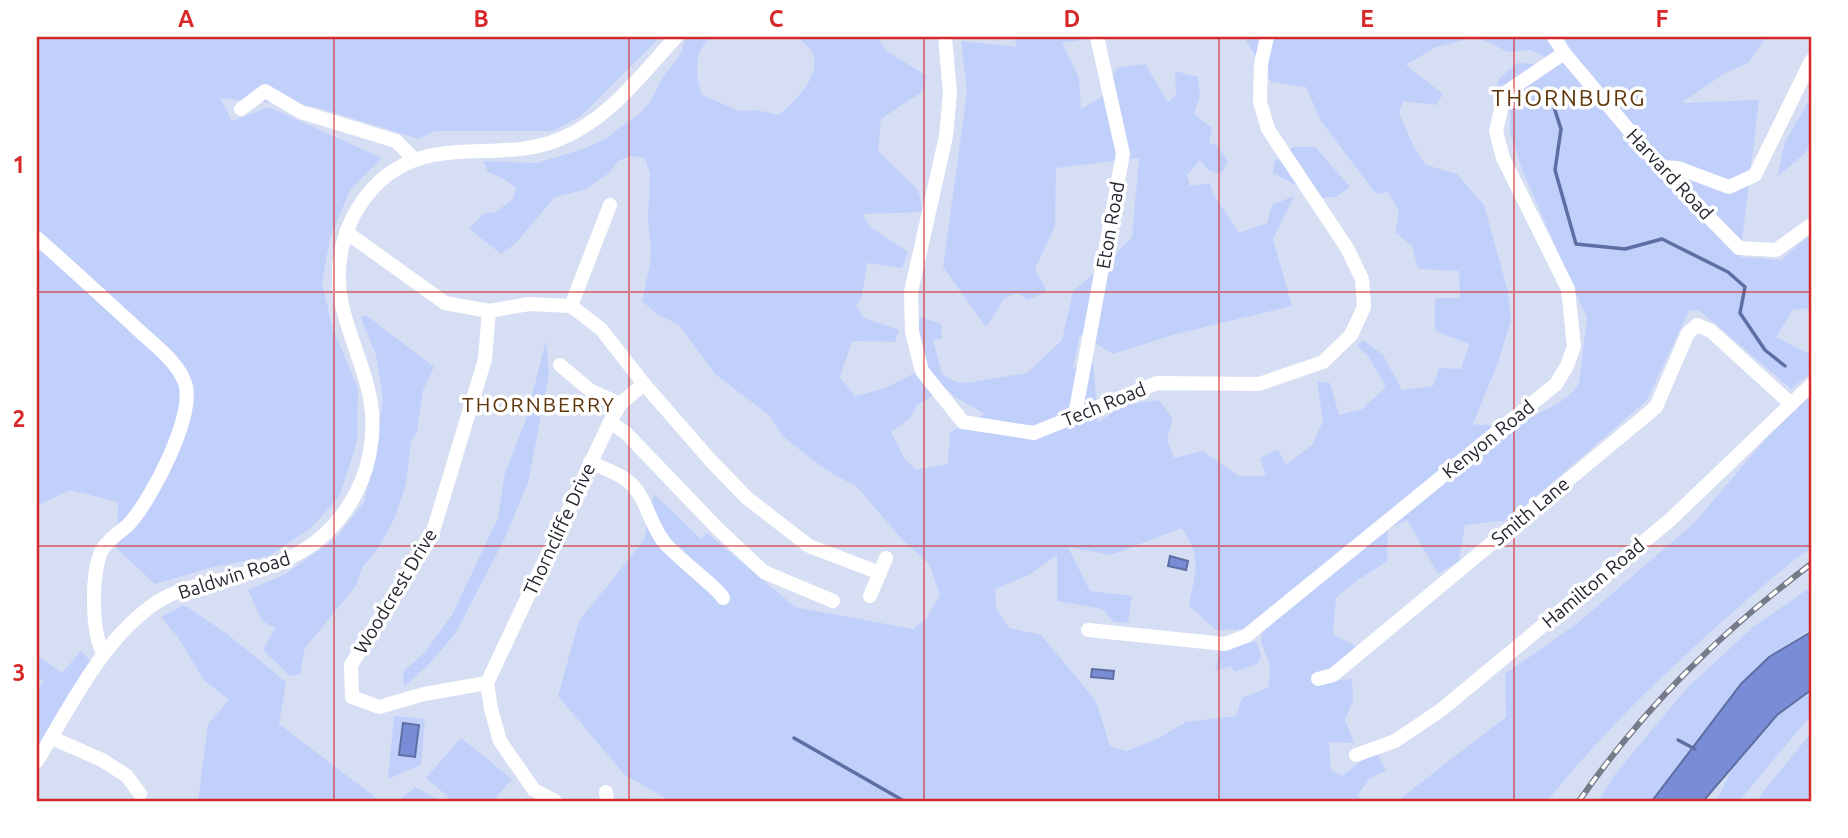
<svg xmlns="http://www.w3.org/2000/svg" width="1848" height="838" font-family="Ubuntu,sans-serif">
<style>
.green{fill:#c1d0fb;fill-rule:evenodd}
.water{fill:#788dd5;stroke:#5e6ea3;stroke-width:2}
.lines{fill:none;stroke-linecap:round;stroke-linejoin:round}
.stream{stroke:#5e6ea3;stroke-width:3.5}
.minor{stroke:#fff;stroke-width:14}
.rail-casing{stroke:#767b89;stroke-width:6}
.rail{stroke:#fff;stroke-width:3.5;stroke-dasharray:10;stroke-linecap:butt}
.grid{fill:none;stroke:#d62828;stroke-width:2;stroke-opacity:0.55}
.labels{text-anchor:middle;stroke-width:7;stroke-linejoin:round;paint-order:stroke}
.street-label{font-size:19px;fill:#23262e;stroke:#fff}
.neighbourhood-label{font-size:21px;letter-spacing:2px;fill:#5f350a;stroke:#fff}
.quarter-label{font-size:23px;letter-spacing:2px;fill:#5f350a;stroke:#fff}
.neatline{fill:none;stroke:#d62828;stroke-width:2.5}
.grid-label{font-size:23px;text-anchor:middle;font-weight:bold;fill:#d62828}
</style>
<rect width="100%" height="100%" fill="#d6def4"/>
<g class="green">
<polygon points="37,37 660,37 581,116 553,131 435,131 419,139 316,107 220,98 232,121 269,107 382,158 350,190 330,238 322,283 332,326 358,389 357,442 339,497 312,527 269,556 209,568 155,584 117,549 118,502 70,490 37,506"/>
<path d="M686,37H711C693,53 695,74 702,95L740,111L756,110L779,115C793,103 822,76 813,54C810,48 803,42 798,37H878L885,50L927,76L922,92L881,119L878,151L918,190L923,212L863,214L869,226L908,252L902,268L867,263L862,296L856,306L864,318L899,330L895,342L852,341L840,377L855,396C877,392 896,384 916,372L934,395L917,405L910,418L891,432L905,459L916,470L948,464L950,432L985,414L955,397L927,371L915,332L921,317L941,324L942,339L933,340L942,374L956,382L966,383L1027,373L1062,340L1073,291L1109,261L1132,237L1139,158L1056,168L1055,226L1035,269L1047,291L1028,300L1017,293L1004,299L986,327L943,267L967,92L961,41L1017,47L1014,37H1099L1062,43L1079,78L1081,109L1105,95L1116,68L1145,64L1168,102L1176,95L1175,71L1198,77L1200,96L1194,114L1212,128L1209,143L1216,144L1228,161L1221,174L1208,170L1200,160L1187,175L1190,186L1210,183L1213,193L1239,233L1267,223L1272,205L1294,196L1273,239L1292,306L1176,334L1113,354L1080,334L1073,368L1093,361L1098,423L1123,405L1159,400L1173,419L1167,439L1174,458L1203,451L1239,476H1266L1260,458L1278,449L1286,465L1312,445L1323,421L1317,381L1330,383L1339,415L1362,409L1386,387L1368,356L1357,346L1363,340L1383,355L1402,390L1433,386L1439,368L1461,369L1469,344L1435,331V298H1460L1459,271L1418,269L1412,246L1395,232L1399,211L1388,192L1376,194L1321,121L1306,87L1271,82L1244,37H1476L1436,47L1406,65L1443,94L1436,105L1403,101L1399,113L1413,145L1426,165L1457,174L1484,205L1508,292L1511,320L1499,360L1473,424C1501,430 1565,410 1579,383L1587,318L1523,172L1510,133V113L1495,94L1499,79L1517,63L1561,65L1531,50L1508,52L1477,37H1766L1748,63L1725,73L1681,103L1759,100L1740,257L1781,260L1811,234V308L1793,310L1776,337L1811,355V373L1791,389L1699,310L1689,311L1647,400L1509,520L1465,525L1459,561L1438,574L1407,520L1388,529L1387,561L1355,582L1336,598L1333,634L1357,647L1327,681L1352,679L1353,700L1345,720L1354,743L1329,742L1331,770L1342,776L1376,750L1386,771L1370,778L1357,796L1367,801H670L625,775L558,696L579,621L644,540L654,494L701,539L707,533L795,607L913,629L926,619L940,595L929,564L900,537L857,487L828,471L792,444L781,434L769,415L715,374L679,325L657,314L642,301L650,264L651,248L648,219L650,174L645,158L630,156L618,161L608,174L584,190L555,197L515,244L501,254L469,229L483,214L496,212L513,199L516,188L504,179L488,172L483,161L537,163L583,149L605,139L641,112L650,102L663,77L681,53ZM1182,528C1203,560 1195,570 1189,606L1216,630L1263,629L1261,641L1270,666L1269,687L1242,698L1236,716L1186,722L1159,738L1127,751L1110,746L1096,701L1041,635L1009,628L996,608L995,589L1029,575L1057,555V601L1102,609L1114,622L1128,623L1132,596L1090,591L1068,547L1111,555Z"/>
<polygon points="1811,97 1811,145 1803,155 1777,177 1785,142"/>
<polygon points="1293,147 1315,147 1350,187 1336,197 1320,198 1273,173 1274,162"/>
<polygon points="366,315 434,367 423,390 417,432 411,442 406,484 394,519 379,547 362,568 356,586 305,648 300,674 290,676 263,650 275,628 262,621 248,590 284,575 336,538 364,502 375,454 383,400 376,355 361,318"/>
<polygon points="546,340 549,374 528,483 504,540 455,634 429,664 404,687 403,672 425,652 452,615 498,518 505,473 526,419"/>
<path d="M1811,395V548C1777,572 1747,600 1716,627C1655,682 1598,738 1547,801H1397L1506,717L1505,674L1579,622L1694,523L1769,435Z"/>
<polygon points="1811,587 1811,629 1769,657 1741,684 1652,801 1598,801 1616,773 1687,688 1753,627"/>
<polygon points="184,605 227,634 286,682 279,724 380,801 198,801 208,724 229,700 204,680 177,636 161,617"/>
<polygon points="1256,641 1261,656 1257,664 1234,672 1231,666 1215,671 1220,648"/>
<polygon points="81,651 92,663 37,751 37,693 43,681 37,675 37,655 62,673"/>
<polygon points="1811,690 1811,715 1739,801 1716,801 1737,760 1777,715"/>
<polygon points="394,716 425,719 421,765 388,779"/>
<polygon points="1811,733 1811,801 1757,801 1763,792"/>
<polygon points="461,738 512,779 493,801 453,801 426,778"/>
<polygon points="415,787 441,801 399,801"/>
</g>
<g class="water">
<polygon points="1170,556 1188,561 1186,570 1168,566"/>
<polygon points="1811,632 1811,690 1777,715 1705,799 1702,801 1652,801 1741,684 1769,657"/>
<polygon points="1092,669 1114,671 1113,679 1091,677"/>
<polygon points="403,723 419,725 415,757 399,755"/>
</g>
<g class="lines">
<g class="stream">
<polyline points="1553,104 1561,129 1555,170 1576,244 1625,249 1662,239 1728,272 1745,287 1740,313 1765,350 1785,366"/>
<polyline points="794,738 904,801"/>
<polyline points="1678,740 1695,749"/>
</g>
<g class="minor">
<polyline points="945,37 950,93 946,136 911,292 912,332 922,371 963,422 1034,433 1157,383 1259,384 1323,362 1351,335 1364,307 1362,279 1347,248 1268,129 1260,102 1261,64 1267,37"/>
<polyline points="1554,37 1564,53 1660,167 1739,248 1776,250 1811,225"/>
<polyline points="241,109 265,91 301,112 396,141 415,160"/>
<polyline points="1660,167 1678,168 1729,187 1755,175 1811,61"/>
<polyline points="346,232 445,303 489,311 529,304 571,306 610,205"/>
<path d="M37,238C69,266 100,295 132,324C149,341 177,360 185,383C196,415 151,500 129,524C121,532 108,539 102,550C91,571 91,634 104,654"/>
<polyline points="560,365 591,391 620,404"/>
<polyline points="644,384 712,462 747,498 809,546 880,573"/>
<polyline points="1075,415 1123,154 1097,37"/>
<polyline points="610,422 626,433 718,529 764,572 833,601"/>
<path d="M590,462C602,468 619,473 629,482C646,496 650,525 664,542C675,556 719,589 723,598"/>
<polyline points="870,596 886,558"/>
<polyline points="1088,630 1225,644 1246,636 1556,384 1567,366 1574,346 1568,289 1503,158 1496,131 1505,93 1564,53"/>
<polyline points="1318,679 1333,675 1656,407 1688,333 1697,325 1711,331 1791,404"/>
<polyline points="487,683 424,694 379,707 352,697 351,665 432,535 485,359 489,311"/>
<polyline points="487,683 610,422 620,404 644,384 601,329 571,306"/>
<polyline points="487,683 491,709 500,741 534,790 555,801"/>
<polyline points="52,738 102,760 127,776 140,794"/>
<polyline points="1356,755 1395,741 1441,710 1670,520 1811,385"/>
<path d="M37,761C71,706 102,639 157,602C176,590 199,585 220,580C279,566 326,551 356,493C373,460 377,421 367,385C360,358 348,332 342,305C332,260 346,214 379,182C433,132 499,165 560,139C608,120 642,74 676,37"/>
<polyline points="606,792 607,801"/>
</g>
<g class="rail-casing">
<path id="rail" d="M1579,801C1645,706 1719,634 1811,564"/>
</g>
<use href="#rail" class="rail"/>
</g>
<path class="grid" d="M334,37V801M629,37V801M924,37V801M1219,37V801M1514,37V801M37,292H1811M37,546H1811"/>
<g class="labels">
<g class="street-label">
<text transform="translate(1670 174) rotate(47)" y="7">Harvard Road</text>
<text transform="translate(1110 225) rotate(-80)" y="7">Eton Road</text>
<text transform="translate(1104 404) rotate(-22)" y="7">Tech Road</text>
<text transform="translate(1488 439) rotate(-39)" y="7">Kenyon Road</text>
<text transform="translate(1530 511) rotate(-40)" y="7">Smith Lane</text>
<text transform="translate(559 529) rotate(-65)" y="7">Thorncliffe Drive</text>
<text transform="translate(234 575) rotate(-18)" y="7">Baldwin Road</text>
<text transform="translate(1593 583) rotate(-40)" y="7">Hamilton Road</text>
<text transform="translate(395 591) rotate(-59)" y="7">Woodcrest Drive</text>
</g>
<g class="neighbourhood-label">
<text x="539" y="412">THORNBERRY</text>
</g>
<g class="quarter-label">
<text x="1569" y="106">THORNBURG</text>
</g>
</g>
<rect width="1848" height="838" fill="none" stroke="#ffffff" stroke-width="77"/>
<rect x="38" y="38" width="1772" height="762" class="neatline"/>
<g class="grid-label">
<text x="186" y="27">A</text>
<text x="481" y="27">B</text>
<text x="776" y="27">C</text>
<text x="1072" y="27">D</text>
<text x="1367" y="27">E</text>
<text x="1662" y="27">F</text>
<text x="19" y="173">1</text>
<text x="19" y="427">2</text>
<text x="19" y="681">3</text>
</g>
</svg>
